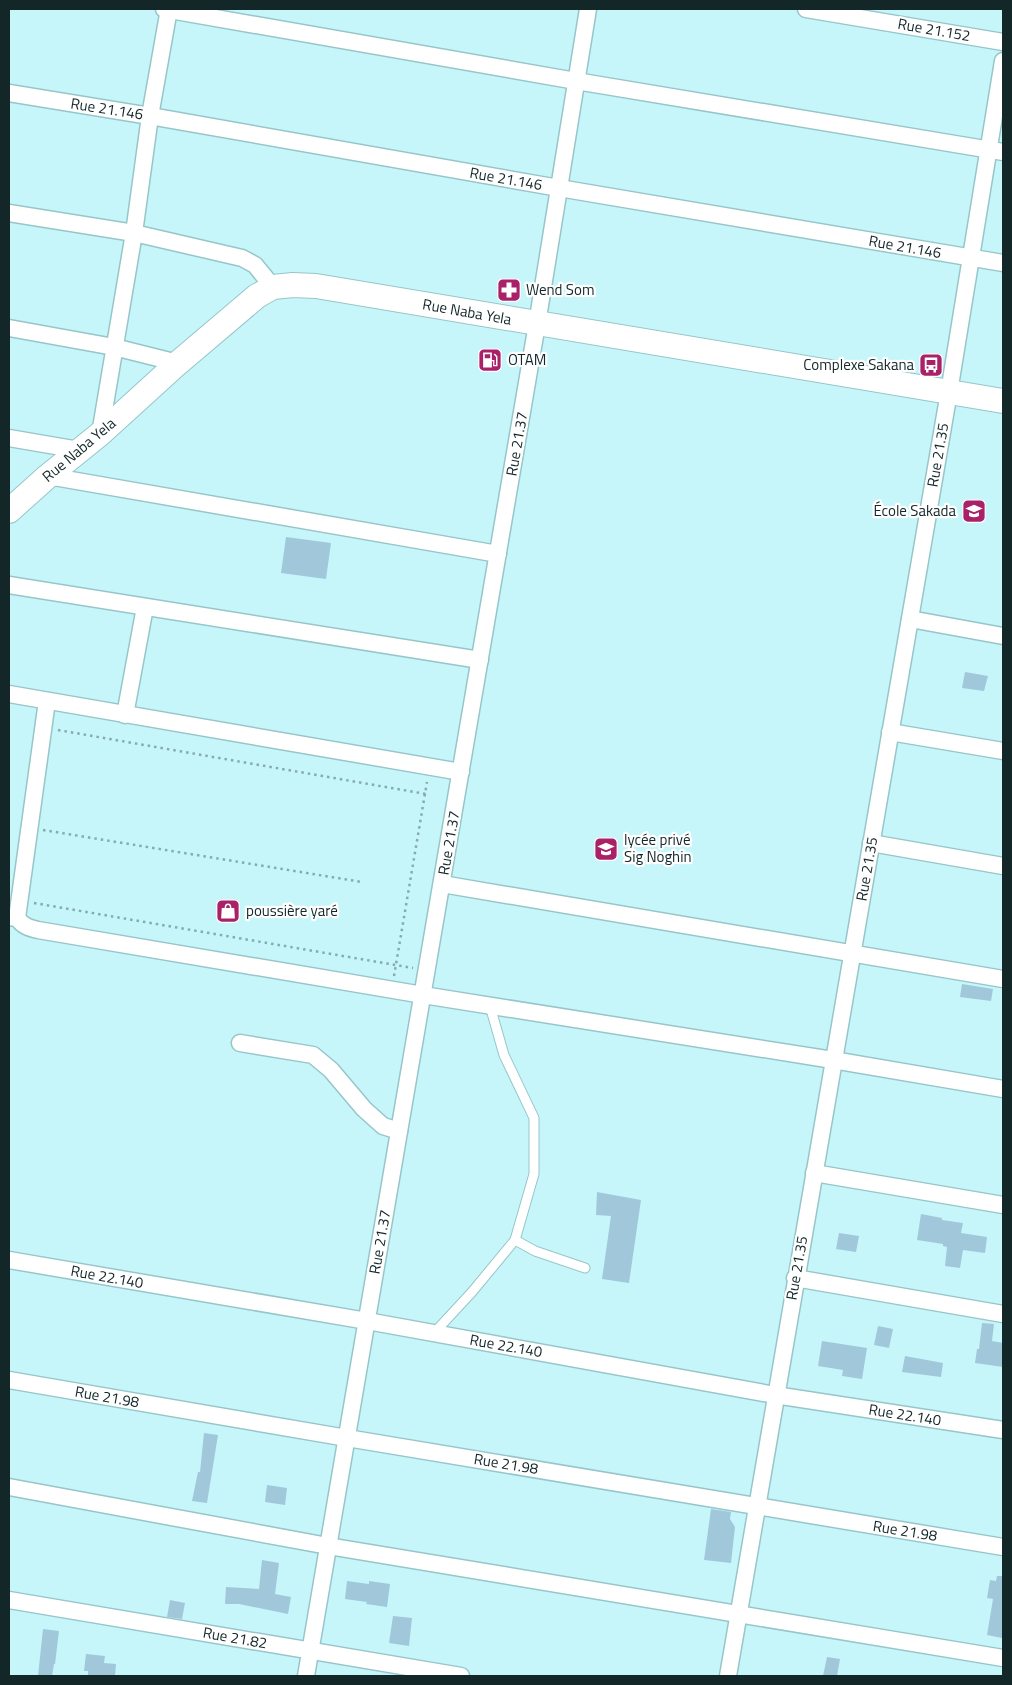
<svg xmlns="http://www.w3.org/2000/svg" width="1012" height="1685" font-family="'Titillium Web',sans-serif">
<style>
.building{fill:#a1c7db}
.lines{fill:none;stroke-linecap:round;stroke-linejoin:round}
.lane-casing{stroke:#97c6c9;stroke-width:11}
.street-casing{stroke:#97c6c9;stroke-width:19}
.secondary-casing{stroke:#97c6c9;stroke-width:26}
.path{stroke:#86abae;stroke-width:2.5;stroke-dasharray:2.5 4;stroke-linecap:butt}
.lane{stroke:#fff;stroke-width:9}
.street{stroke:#fff;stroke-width:16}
.secondary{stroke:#fff;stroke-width:24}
.labels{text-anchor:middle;stroke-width:4.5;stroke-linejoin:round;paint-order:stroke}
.street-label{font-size:15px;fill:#132628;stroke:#fff}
.poi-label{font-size:15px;fill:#132628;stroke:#fff;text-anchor:start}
</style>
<rect width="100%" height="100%" fill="#c6f6f9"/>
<g class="building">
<polygon points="286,537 331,543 326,579 281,573"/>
<polygon points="965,672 988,676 984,691 962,688"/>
<polygon points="962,984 993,989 991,1001 960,997"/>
<polygon points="597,1192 641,1200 629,1283 602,1279 611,1216 596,1215"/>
<polygon points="921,1214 942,1218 942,1220 963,1223 961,1233 987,1237 985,1253 963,1250 960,1268 945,1266 947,1247 943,1246 943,1244 917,1240"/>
<polygon points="839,1233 859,1236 856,1252 836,1249"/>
<polygon points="982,1323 994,1324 992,1341 1003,1343 1003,1367 975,1363 977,1349 979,1349"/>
<polygon points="878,1326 893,1329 889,1348 874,1345"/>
<polygon points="822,1341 867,1348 862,1379 842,1376 843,1370 818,1366"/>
<polygon points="905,1356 943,1363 941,1377 902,1372"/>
<polygon points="204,1433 218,1435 207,1503 192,1501 198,1472 200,1472"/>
<polygon points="267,1485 287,1488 285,1505 265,1502"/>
<polygon points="711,1509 731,1512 730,1519 735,1527 731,1563 704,1560"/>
<polygon points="262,1560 279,1563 275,1594 291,1597 288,1614 239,1604 225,1604 226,1587 259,1589"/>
<polygon points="997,1576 1003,1576 1002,1638 987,1635 993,1599 987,1598 990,1580 996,1581"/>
<polygon points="347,1581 369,1584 369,1581 390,1584 387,1607 366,1604 367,1602 345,1599"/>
<polygon points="170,1600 185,1603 182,1619 167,1617"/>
<polygon points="393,1616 412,1618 409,1646 389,1643"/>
<polygon points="43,1629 59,1631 55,1664 54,1664 52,1676 38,1676"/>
<polygon points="86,1654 105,1656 104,1663 116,1664 115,1676 88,1676 88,1671 84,1671"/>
<polygon points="827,1657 840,1659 837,1676 823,1676"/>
</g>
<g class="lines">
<g class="lane-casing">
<g id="lane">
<polyline points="515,1240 535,1251 585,1268"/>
<polyline points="434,1333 472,1292 515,1240 534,1174 534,1118 504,1055 490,1006"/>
</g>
</g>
<g class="street-casing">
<g id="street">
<polyline points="164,9 576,81 1003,152"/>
<polyline points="806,9 1003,42"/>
<polyline points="9,93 150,116 559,188 1003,263"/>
<polyline points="9,213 134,233 242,258 255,265 273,287"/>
<polyline points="9,328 114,347 178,363"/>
<polyline points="100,434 134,233 150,116 169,9"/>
<polyline points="9,438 79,450"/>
<polyline points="48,476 498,554"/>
<polyline points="9,585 480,660"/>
<polyline points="910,619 1003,636"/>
<polyline points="9,694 461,772"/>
<polyline points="125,715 145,607"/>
<polyline points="890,732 1003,751"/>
<polyline points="871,843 1003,866"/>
<polyline points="442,884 1003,979"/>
<path d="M9,917L17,918C23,926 29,928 38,930L423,995L833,1060L1003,1089"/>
<polyline points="17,918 47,701"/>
<polyline points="240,1043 313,1055 331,1070 364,1109 383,1126 399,1131"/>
<polyline points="814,1173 1003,1205"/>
<polyline points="9,1260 367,1321 775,1395 1003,1430"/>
<polyline points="795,1278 1003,1314"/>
<polyline points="9,1380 347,1438 1003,1547"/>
<polyline points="9,1487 328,1546 1003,1658"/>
<polyline points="9,1600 461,1676"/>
<polyline points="306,1676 537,324 588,9"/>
<polyline points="728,1676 949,392 1003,61"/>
</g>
</g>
<g class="secondary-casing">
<polyline id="secondary" points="9,511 48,476 100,434 178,363 257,296 273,287 293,285 316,286 1003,401"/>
</g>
<g class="path">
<polyline points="58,730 426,794"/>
<polyline points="43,830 362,882"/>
<polyline points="34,903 413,968"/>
<polyline points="394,976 427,782"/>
</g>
<use href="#lane" class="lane"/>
<use href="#street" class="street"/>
<use href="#secondary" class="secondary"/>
</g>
<defs>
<g id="pharmacy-square" transform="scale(1.25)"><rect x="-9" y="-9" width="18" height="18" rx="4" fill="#a82169" stroke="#fff"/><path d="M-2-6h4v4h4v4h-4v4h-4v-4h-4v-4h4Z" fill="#fff"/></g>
<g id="fuel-square" transform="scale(1.25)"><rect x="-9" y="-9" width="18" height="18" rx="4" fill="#a82169" stroke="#fff"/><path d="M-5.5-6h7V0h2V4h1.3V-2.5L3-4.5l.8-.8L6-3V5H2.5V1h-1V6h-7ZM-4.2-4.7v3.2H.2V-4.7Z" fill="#fff"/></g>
<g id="bus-square" transform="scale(1.25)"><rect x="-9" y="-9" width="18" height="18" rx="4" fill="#a82169" stroke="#fff"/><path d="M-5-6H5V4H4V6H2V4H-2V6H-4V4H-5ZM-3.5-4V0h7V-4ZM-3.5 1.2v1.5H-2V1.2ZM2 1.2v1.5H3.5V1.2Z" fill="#fff"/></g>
<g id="school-square" transform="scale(1.25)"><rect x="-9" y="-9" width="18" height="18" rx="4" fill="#a82169" stroke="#fff"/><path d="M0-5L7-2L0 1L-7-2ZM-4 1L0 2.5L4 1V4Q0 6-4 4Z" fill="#fff"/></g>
<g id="shop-square" transform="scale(1.25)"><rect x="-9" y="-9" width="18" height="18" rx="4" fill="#a82169" stroke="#fff"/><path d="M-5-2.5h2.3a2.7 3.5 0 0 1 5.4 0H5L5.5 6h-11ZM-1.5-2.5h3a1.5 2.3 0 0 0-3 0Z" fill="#fff"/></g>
</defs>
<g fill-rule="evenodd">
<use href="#pharmacy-square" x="509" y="290"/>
<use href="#fuel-square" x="490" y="360"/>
<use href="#bus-square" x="931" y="365"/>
<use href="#school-square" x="974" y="511"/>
<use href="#school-square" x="606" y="849"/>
<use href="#shop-square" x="228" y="911"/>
</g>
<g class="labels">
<g class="street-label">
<text transform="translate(934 30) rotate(10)" y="5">Rue 21.152</text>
<text transform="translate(107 109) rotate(9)" y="5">Rue 21.146</text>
<text transform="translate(506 179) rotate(10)" y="5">Rue 21.146</text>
<text transform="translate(905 247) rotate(10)" y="5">Rue 21.146</text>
<text transform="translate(467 312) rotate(10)" y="5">Rue Naba Yela</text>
<text transform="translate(517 444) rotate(-80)" y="5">Rue 21.37</text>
<text transform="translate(79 450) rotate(-40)" y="5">Rue Naba Yela</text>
<text transform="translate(938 455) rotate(-80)" y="5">Rue 21.35</text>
<text transform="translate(449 843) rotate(-80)" y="5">Rue 21.37</text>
<text transform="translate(867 869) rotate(-80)" y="5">Rue 21.35</text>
<text transform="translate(380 1242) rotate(-80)" y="5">Rue 21.37</text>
<text transform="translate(797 1268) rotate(-80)" y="5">Rue 21.35</text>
<text transform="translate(107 1277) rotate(10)" y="5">Rue 22.140</text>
<text transform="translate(506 1346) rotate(10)" y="5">Rue 22.140</text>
<text transform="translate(107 1397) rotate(10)" y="5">Rue 21.98</text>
<text transform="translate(905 1415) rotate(9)" y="5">Rue 22.140</text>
<text transform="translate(506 1464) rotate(9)" y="5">Rue 21.98</text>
<text transform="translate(905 1531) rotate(9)" y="5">Rue 21.98</text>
<text transform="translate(235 1638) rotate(10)" y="5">Rue 21.82</text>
</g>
<g class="poi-label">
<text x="526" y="295">Wend Som</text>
<text x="508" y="365">OTAM</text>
<text x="914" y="370" text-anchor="end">Complexe Sakana</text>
<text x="956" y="516" text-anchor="end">École Sakada</text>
<text x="624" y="845">lycée privé<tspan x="624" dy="17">Sig Noghin</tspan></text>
<text x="246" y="916">poussière yaré</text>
</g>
</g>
<rect width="1012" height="1685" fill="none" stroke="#132628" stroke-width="20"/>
</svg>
